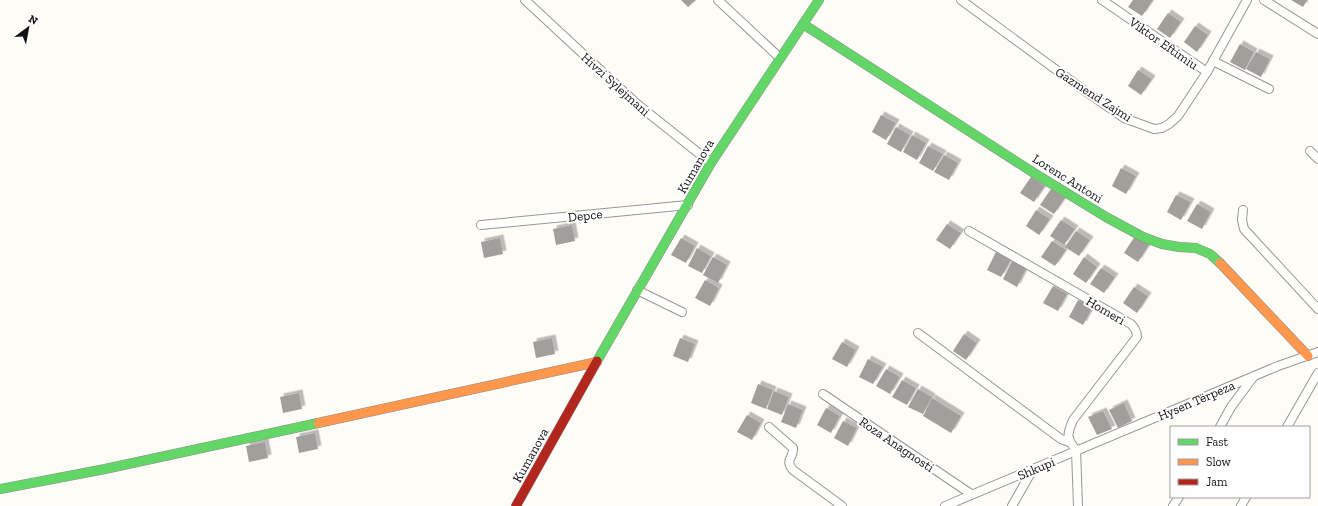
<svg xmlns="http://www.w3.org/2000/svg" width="1318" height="506" font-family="'Zilla Slab',serif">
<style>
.building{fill:#a19f9c;filter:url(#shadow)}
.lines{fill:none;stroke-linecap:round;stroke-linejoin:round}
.street-casing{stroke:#979795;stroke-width:10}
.fast-casing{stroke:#8e8d8b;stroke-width:10}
.slow-casing{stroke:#8e8d8b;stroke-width:10}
.jam-casing{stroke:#8e8d8b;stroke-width:10}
.street{stroke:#fffffe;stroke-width:8}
.fast{stroke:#63d668;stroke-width:9}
.slow{stroke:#ff974d;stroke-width:9}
.jam{stroke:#b3261e;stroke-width:9}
.labels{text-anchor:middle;stroke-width:4;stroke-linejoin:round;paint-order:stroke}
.street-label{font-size:13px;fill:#111;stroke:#fff}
</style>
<defs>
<filter id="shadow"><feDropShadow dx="3.5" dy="-3.5" stdDeviation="0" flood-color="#0004"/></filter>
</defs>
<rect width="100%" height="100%" fill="#fdfcf7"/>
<g class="building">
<polygon points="681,0 696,0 688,7"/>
<polygon points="1133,0 1153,0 1142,16 1128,7"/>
<polygon points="1291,0 1307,0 1303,7"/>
<polygon points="1168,13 1181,22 1170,38 1157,29"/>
<polygon points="1195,26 1208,35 1197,52 1184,42"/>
<polygon points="1240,44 1254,52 1245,70 1230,62"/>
<polygon points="1256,52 1270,59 1261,77 1246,69"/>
<polygon points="1138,70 1152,79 1141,95 1128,86"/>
<polygon points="881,115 896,123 886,140 872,132"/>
<polygon points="896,127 910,135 901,152 887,144"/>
<polygon points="912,135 926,143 917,160 903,152"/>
<polygon points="928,146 943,154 933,171 919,163"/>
<polygon points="944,155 958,163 949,180 934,172"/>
<polygon points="1121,168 1136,176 1126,194 1112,186"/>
<polygon points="1031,177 1045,186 1034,202 1020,193"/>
<polygon points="1051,189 1065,198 1054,214 1040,205"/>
<polygon points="1176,195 1191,202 1181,220 1167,212"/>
<polygon points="1197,204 1211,212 1202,229 1187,221"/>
<polygon points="1036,210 1050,219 1039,235 1026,226"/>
<polygon points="1061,220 1075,229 1064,245 1050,236"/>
<polygon points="947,224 961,233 950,249 936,240"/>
<polygon points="572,225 575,241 556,245 553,229"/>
<polygon points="1076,231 1090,240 1079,256 1065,247"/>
<polygon points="1135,236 1149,245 1138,262 1124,253"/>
<polygon points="500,238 503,254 484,258 481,242"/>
<polygon points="681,238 695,246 686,263 671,255"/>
<polygon points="1052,241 1066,250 1055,266 1041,257"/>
<polygon points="697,248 711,256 702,273 688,266"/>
<polygon points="996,252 1011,260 1001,277 987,270"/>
<polygon points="713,257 727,265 718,283 703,275"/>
<polygon points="1084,257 1097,267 1086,283 1073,274"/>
<polygon points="1012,261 1026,269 1017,287 1003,279"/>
<polygon points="1101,268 1115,277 1104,293 1090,284"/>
<polygon points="705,280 719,288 710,306 695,298"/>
<polygon points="1053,286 1067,294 1058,311 1043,303"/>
<polygon points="1134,287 1148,296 1137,313 1123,303"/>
<polygon points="1078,300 1093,307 1083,325 1069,317"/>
<polygon points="964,334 977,343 966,360 953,351"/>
<polygon points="552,338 555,354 536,358 533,342"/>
<polygon points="680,338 695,344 688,362 673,356"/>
<polygon points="842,342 856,350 847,367 832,359"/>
<polygon points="868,359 883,367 873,384 859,377"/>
<polygon points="886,369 900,377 890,394 876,386"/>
<polygon points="902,380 916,388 907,405 892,397"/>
<polygon points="758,384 773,390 766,409 751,403"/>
<polygon points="918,389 932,397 923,414 908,407"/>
<polygon points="774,391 789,397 782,415 767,409"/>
<polygon points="299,393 302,409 283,413 280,397"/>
<polygon points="932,398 961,416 951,433 923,416"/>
<polygon points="1124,403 1132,421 1118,428 1109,410"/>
<polygon points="788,404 803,410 796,428 781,422"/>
<polygon points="826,408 840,416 831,433 817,425"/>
<polygon points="1103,411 1112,429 1097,435 1088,417"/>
<polygon points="747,415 761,423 752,440 737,432"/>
<polygon points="843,421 857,428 848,446 834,438"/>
<polygon points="315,433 318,449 299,453 296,437"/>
<polygon points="265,442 268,458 249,462 246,446"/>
</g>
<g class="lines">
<g class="street-casing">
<g id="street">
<polyline points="525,0 637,104 711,163"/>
<polyline points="718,0 780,58"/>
<polyline points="961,0 1085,91 1124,118 1154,129 1162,128 1169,124 1178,116 1207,72 1247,0"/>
<polyline points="1102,0 1207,72"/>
<polyline points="1264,0 1318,34"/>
<polyline points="1213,61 1269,89"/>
<polyline points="1310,151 1318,159"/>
<polyline points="1243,210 1242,220 1244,229 1318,309"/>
<polyline points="481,225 688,205"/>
<path d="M969,231L1131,324C1135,328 1137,331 1137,337L1073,420C1067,434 1066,438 1076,450"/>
<polyline points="637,290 682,312"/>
<polyline points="918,333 1046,428 1061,439 1069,442"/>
<polyline points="823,394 971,494"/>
<path d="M769,427L793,448C794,459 784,459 793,470L842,506"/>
<polyline points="1220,427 1231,407 1254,376"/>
<polyline points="1287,427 1318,373"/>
<polyline points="1076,450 1078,506"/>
<polyline points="945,506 1278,366 1318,352"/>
<polyline points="1012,506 1033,469"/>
<polyline points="1173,506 1179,497"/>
<polyline points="1241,506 1246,497"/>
</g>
</g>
<g class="fast-casing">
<g id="fast">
<polyline points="803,24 1034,173 1106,217 1143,237 1162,244 1179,247 1196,248 1210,254 1220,263"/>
<polyline points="597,361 711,163 819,0"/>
<polyline points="0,489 105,469 318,423"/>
</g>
</g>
<g class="slow-casing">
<g id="slow">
<polyline points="1220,263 1308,356"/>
<polyline points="318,423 597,362"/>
</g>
</g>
<g class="jam-casing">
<polyline id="jam" points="516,506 597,361"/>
</g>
<use href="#street" class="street"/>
<use href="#fast" class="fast"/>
<use href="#slow" class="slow"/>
<use href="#jam" class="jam"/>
</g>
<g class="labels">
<g class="street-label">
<text transform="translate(1164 43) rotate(35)" y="5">Viktor Eftimiu</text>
<text transform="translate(616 84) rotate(42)" y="5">Hivzi Sylejmani</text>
<text transform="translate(1094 94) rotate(33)" y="5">Gazmend Zajmi</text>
<text transform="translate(695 166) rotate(-60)" y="5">Kumanova</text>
<text transform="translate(1068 178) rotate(32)" y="5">Lorenc Antoni</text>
<text transform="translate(585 215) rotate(-6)" y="5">Depce</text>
<text transform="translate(1106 310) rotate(30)" y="5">Homeri</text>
<text transform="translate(1196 400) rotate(-23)" y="5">Hysen Tërpeza</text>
<text transform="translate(897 444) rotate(34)" y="5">Roza Anagnosti</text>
<text transform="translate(530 455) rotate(-61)" y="5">Kumanova</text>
<text transform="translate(1036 468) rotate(-23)" y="5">Shkupi</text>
</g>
</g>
<rect x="1170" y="426" width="140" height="72" fill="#ffffff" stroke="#a0a0a0"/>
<rect x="1178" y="439" width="20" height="6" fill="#63d668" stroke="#a0a0a0"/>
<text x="1206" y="446" font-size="12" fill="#111111">Fast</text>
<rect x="1178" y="459" width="20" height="6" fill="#ff974d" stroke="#a0a0a0"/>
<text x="1206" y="466" font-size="12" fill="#111111">Slow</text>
<rect x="1178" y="479" width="20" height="6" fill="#b3261e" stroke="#a0a0a0"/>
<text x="1206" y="486" font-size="12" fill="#111111">Jam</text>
<g transform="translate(28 28) rotate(32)" stroke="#ffffff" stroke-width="3" paint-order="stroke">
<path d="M0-3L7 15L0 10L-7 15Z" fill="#111111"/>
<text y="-6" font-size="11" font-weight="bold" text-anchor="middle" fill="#111111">N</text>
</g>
</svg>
